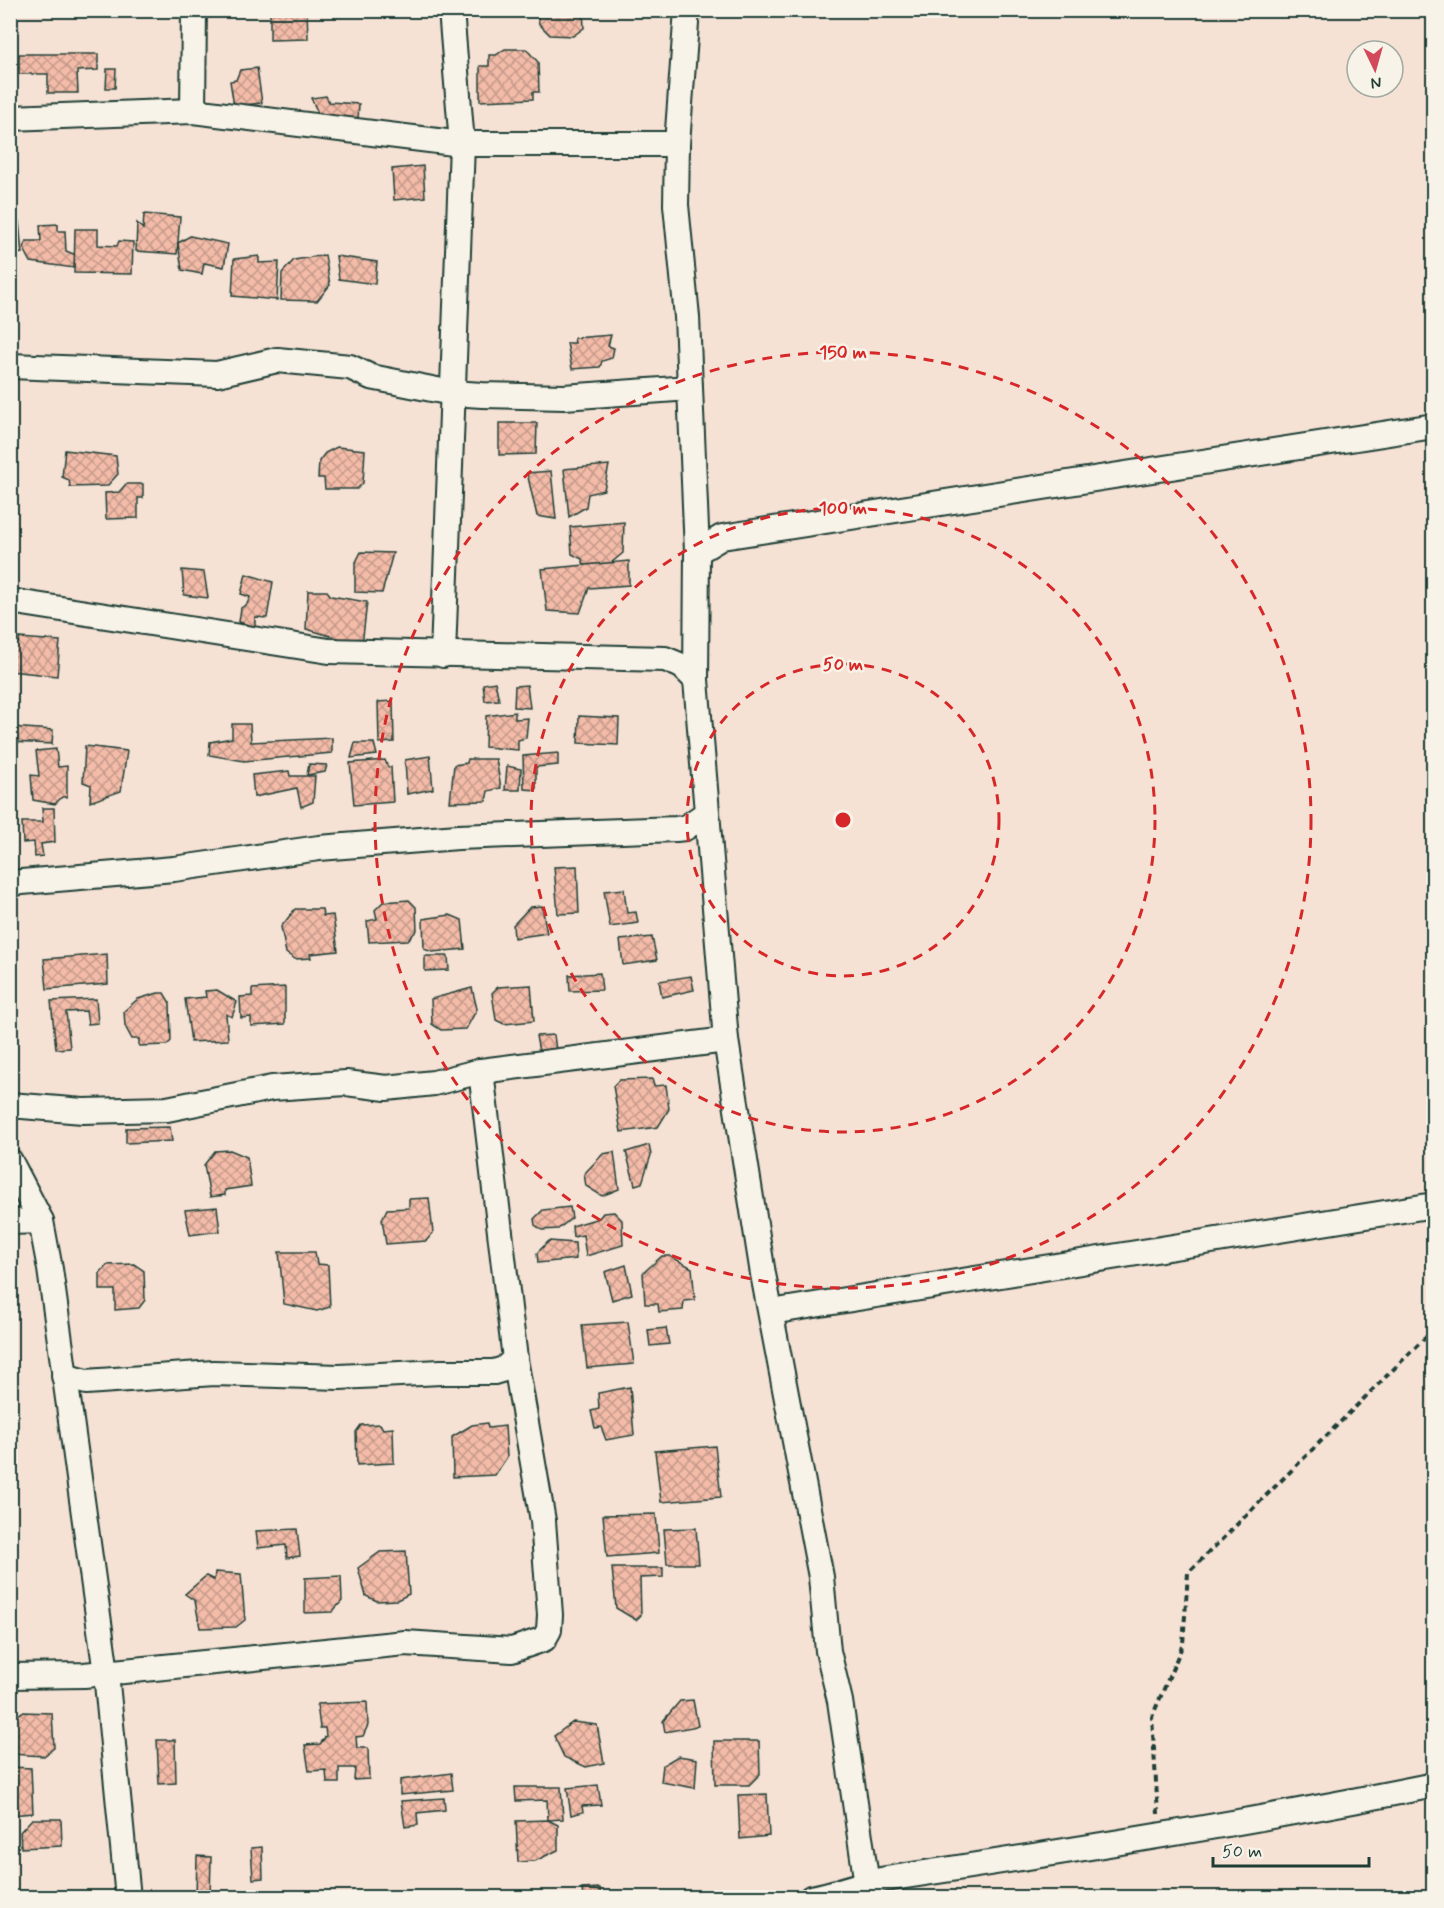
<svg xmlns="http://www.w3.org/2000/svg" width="1444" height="1908" font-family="Mynerve,sans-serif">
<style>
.building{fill:url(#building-cross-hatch);stroke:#1f3d34;stroke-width:1.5}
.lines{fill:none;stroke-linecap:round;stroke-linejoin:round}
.minor-casing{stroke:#1f3d34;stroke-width:28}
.path{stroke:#1f3d34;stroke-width:4;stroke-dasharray:6 4.5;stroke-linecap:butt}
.minor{stroke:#f7f3e8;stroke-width:24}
.ring{fill:none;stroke:#d62828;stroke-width:3;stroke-dasharray:10 8}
.centre{fill:#d62828;stroke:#f7f3e8;stroke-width:3}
.ring-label{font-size:18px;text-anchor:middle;font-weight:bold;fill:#d62828;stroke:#f7f3e8;stroke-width:5;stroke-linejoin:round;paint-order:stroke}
</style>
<defs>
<pattern id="building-cross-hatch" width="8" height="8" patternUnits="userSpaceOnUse" patternTransform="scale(1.5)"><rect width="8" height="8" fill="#f3bba8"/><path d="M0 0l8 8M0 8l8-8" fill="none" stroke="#c4998a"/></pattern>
</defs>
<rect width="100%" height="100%" fill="#f6e2d5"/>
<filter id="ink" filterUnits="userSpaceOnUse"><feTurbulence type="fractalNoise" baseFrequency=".0167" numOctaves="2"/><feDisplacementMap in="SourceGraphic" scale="12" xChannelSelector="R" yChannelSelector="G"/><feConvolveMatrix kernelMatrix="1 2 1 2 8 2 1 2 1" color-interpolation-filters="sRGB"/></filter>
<g filter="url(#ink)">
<g class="building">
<polygon points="270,10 307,10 308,39 270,40"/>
<polygon points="537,10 583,10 584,28 573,36 550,35 539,24"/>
<polygon points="505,49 526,49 538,62 539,92 533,92 533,99 480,101 480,66 489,66 489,55 496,55"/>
<polygon points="19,54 98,54 98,70 77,71 78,93 48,93 48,74 19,74"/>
<polygon points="257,68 262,103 234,106 230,81 236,80 240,70"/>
<polygon points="107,69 116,69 115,88 106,88"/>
<polygon points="326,96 329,102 359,104 358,119 320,117 311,98"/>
<polygon points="423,166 425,197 394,200 392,169"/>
<polygon points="144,214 180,217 177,254 136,251 137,223 143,229"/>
<polygon points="19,221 22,253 10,255 10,222"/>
<polygon points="58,224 58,231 65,231 66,251 76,255 74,268 31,262 24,249 26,241 41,241 40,225"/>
<polygon points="75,229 98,229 98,245 117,246 119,241 133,242 132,274 74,273"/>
<polygon points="190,236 228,244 224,267 204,263 202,274 182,270 178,243"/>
<polygon points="325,255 330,285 317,301 281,300 282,273 294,260"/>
<polygon points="259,256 259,263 279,262 277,300 232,296 234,259"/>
<polygon points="336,256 377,262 375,284 339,279"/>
<polygon points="611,335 608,346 614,348 612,358 602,361 600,367 572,369 567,343 575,343 574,338"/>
<polygon points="499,423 537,423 536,454 499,455"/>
<polygon points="337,447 365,450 363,483 357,489 325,489 324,478 318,478 319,461 325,453"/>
<polygon points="65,450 116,456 118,474 107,486 70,487 69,480 62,477"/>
<polygon points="609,465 604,490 588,494 586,507 569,517 564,469"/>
<polygon points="551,471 556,519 537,516 527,473"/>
<polygon points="126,484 143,484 143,498 138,498 138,518 106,519 105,493 119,492"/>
<polygon points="624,522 623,553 611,563 584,565 582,559 572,554 570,527"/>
<polygon points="361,552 393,553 382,593 355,592 355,564"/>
<polygon points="629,561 629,585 589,588 580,613 547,611 542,569"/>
<polygon points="182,570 204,572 208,598 184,595"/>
<polygon points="246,574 273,582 267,618 255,617 255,627 239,622 241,608 247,604 250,597 241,594"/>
<polygon points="308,591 327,591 331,596 367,602 362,645 306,629"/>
<polygon points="19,638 60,641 57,676 10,671 12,642 18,643"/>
<polygon points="495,682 499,700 485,701 483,684"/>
<polygon points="527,685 530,708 514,707 515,686"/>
<polygon points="393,701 394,742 379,743 378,702"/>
<polygon points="515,712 515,719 528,718 526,738 518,740 518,750 485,747 486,716"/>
<polygon points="579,716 619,718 618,745 578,743"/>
<polygon points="232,724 250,724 251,742 332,738 332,753 244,761 209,755 210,742 232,738"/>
<polygon points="10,727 53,730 52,744 10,742"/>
<polygon points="355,743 374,743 377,755 351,758"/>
<polygon points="85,746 127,751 121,791 90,802 91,785 83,782"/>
<polygon points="56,749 58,767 67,766 67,797 62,797 55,804 33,800 31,775 39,776 36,751"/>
<polygon points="558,753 558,765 536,767 536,790 524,789 523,756"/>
<polygon points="430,756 433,789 407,794 405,760"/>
<polygon points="468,759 496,759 501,788 488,791 486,801 450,802 454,765 467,763"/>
<polygon points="385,760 388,767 391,767 393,802 354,805 350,763"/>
<polygon points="309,764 327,765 325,772 307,775"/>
<polygon points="507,766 521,769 520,790 505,790"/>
<polygon points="289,771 290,776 315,776 313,802 301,807 297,788 254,797 252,775"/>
<polygon points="42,808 54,808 55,842 41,844 43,856 35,857 34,842 23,843 22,822 43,822"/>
<polygon points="577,866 579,913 558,914 554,867"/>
<polygon points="624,889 627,913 636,912 638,923 610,927 604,891"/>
<polygon points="409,900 416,907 417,930 408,940 369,942 367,921 377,919 375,910 383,902"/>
<polygon points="542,906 547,933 514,938 513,925 530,907"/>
<polygon points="295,909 322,909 323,916 333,915 338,951 310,954 311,958 295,959 286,953 281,927"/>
<polygon points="450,915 462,920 465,949 432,952 424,949 423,919"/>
<polygon points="652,937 657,960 623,965 620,940"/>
<polygon points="107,954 108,984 47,989 44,959"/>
<polygon points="425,956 448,956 449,970 425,971"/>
<polygon points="600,973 602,990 570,991 569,975"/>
<polygon points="691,976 694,990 662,997 659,981"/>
<polygon points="531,985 534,1021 504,1024 496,1020 492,993 498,987"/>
<polygon points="285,987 285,1024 251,1026 251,1017 241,1018 240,997 252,996 252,989"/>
<polygon points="472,988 477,1009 466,1029 441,1030 432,1024 431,999"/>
<polygon points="217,990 237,1002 232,1017 226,1014 228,1040 191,1042 185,999 206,997 205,991"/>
<polygon points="158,993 164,993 170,1003 171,1041 167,1045 139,1046 139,1039 132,1039 125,1026 124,1011 138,999"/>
<polygon points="96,999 98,1023 88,1024 86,1011 66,1012 70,1048 56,1049 51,1001"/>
<polygon points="554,1035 556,1050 539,1052 536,1036"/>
<polygon points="652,1079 654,1086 666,1085 669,1109 658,1127 621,1132 613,1086 619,1080"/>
<polygon points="170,1127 172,1141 126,1143 126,1128"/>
<polygon points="649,1145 651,1155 642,1183 635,1185 626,1152"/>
<polygon points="230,1150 247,1157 251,1186 225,1190 225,1195 210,1197 204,1165 215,1151"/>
<polygon points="614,1152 619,1189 602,1196 586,1186 584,1174 603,1154"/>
<polygon points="429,1198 433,1233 426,1241 386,1244 382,1219 387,1209 409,1208 409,1199"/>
<polygon points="217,1207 220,1231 190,1235 185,1210"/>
<polygon points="570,1207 572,1218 558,1229 542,1230 535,1225 534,1219 543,1210"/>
<polygon points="614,1212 622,1220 623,1245 586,1256 583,1235 573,1237 572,1226 599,1218 603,1213"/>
<polygon points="549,1241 575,1243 576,1259 538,1263 537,1253"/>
<polygon points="279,1252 315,1252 317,1264 328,1265 330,1307 317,1311 284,1304"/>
<polygon points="662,1256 670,1256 692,1268 695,1300 684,1301 683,1310 659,1312 658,1304 645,1304 643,1273"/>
<polygon points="134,1264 144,1271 145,1300 139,1308 115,1310 115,1290 100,1290 100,1273 107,1265"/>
<polygon points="626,1265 632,1294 612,1300 605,1272"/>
<polygon points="628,1322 634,1364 587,1368 582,1325"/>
<polygon points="666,1328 669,1344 650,1346 648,1330"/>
<polygon points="630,1387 634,1435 606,1440 601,1427 595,1428 591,1411 599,1409 598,1393"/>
<polygon points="487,1423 488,1428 505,1426 507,1457 495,1475 453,1477 452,1437 472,1425"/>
<polygon points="380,1424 383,1429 393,1428 394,1463 357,1465 356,1432 361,1425"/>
<polygon points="715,1446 721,1497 661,1502 655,1451"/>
<polygon points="656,1514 659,1553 607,1557 603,1515"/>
<polygon points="696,1528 699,1564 667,1564 664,1529"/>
<polygon points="297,1529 300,1556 287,1558 286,1545 258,1548 256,1531"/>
<polygon points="406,1551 409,1594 397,1600 377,1601 366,1596 358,1568 380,1552"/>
<polygon points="612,1568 663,1568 663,1577 640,1578 641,1615 636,1620 616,1608"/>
<polygon points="215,1572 241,1574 245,1620 236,1627 200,1628 195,1601 185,1594 206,1576 214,1580"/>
<polygon points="341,1576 342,1601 332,1612 305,1613 305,1578"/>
<polygon points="693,1700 698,1726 665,1732 663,1721 680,1701"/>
<polygon points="367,1702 368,1725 363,1736 356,1737 357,1748 368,1748 369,1779 354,1780 355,1768 339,1768 339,1783 327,1783 326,1770 309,1771 305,1745 320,1744 326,1736 325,1728 320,1728 317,1704"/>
<polygon points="22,1712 52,1713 54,1748 44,1756 11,1754 10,1722"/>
<polygon points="573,1722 597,1725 604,1763 586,1767 564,1757 554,1736"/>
<polygon points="157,1740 175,1740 176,1783 159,1784"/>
<polygon points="714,1741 759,1741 760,1774 749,1785 715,1785"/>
<polygon points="678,1756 697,1759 695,1788 661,1782 663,1765"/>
<polygon points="10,1767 31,1768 33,1813 12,1815"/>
<polygon points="451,1773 453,1790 400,1795 400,1780"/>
<polygon points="598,1785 601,1805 582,1806 583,1812 571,1815 567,1788"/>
<polygon points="515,1787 561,1787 563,1819 548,1820 547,1800 516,1801"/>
<polygon points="767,1794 769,1836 740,1839 738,1795"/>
<polygon points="444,1798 445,1810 417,1813 418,1825 405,1827 401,1801"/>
<polygon points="32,1819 61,1819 62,1846 21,1848 20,1832"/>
<polygon points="548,1820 558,1825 558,1850 535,1861 518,1862 516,1821"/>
<polygon points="262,1847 263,1878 253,1879 251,1848"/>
<polygon points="197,1856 211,1857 210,1898 196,1898"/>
<polygon points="600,1888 601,1898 583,1898 582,1889"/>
</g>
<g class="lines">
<g class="minor-casing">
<g id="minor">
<polyline points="687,10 677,144 676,205 687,317 697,552 696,680 726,1040 763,1274 821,1577 828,1651 840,1701 869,1898"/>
<polyline points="193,111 194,10"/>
<polyline points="10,118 193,111 462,144 677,144"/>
<polyline points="10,366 217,374 277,360 350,367 371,377 452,393 482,395 564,397 690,388"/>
<polyline points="697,552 722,537 1434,426"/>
<polyline points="10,601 329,651 665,659 682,666 696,680"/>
<polyline points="443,655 462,144 451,10"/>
<polyline points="10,883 174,869 319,848 458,837 676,829 685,828 707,813"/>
<polyline points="10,1105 83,1111 167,1109 272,1088 346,1083 386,1088 434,1083 481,1071 726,1040"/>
<polyline points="10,1161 41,1221 50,1269 106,1673 128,1898"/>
<polyline points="10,1222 41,1221"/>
<polyline points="771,1312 1434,1205"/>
<polyline points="64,1376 86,1382 214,1373 339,1377 441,1372 494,1372 504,1369 515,1359"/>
<polyline points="10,1676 84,1675 405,1643 512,1650 544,1639 549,1630 550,1615 543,1521 515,1359 481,1071"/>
<path d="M811,1898C836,1894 860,1883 886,1879C1069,1851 1252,1822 1434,1785"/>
</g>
</g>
<polyline class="path" points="1158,1814 1152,1717 1183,1644 1188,1573 1434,1329"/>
<use href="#minor" class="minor"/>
</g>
</g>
<g class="ring">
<circle cx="843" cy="820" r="156"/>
<circle cx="843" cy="820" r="312"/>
<circle cx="843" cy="820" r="468"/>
</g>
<circle cx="843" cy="820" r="9" class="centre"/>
<g class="ring-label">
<text x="843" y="358">150 m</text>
<text x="843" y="514">100 m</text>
<text x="843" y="670">50 m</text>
</g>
<rect width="1444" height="1908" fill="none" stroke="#f7f3e8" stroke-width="36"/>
<rect x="18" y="18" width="1408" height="1872" fill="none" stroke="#1f3d34" stroke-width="2" filter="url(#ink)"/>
<g transform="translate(1375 69) rotate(175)"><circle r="28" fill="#f7f3e8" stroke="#a1aaa0" stroke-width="1.5"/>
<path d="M0-4.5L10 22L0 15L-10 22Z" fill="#d1495b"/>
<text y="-9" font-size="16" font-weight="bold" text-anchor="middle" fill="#1f3d34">N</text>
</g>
<path d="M1213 1857v9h156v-9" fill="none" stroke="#1f3d34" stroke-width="3"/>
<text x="1222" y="1857" font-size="18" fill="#1f3d34" stroke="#f7f3e8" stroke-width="4.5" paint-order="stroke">50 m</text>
</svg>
